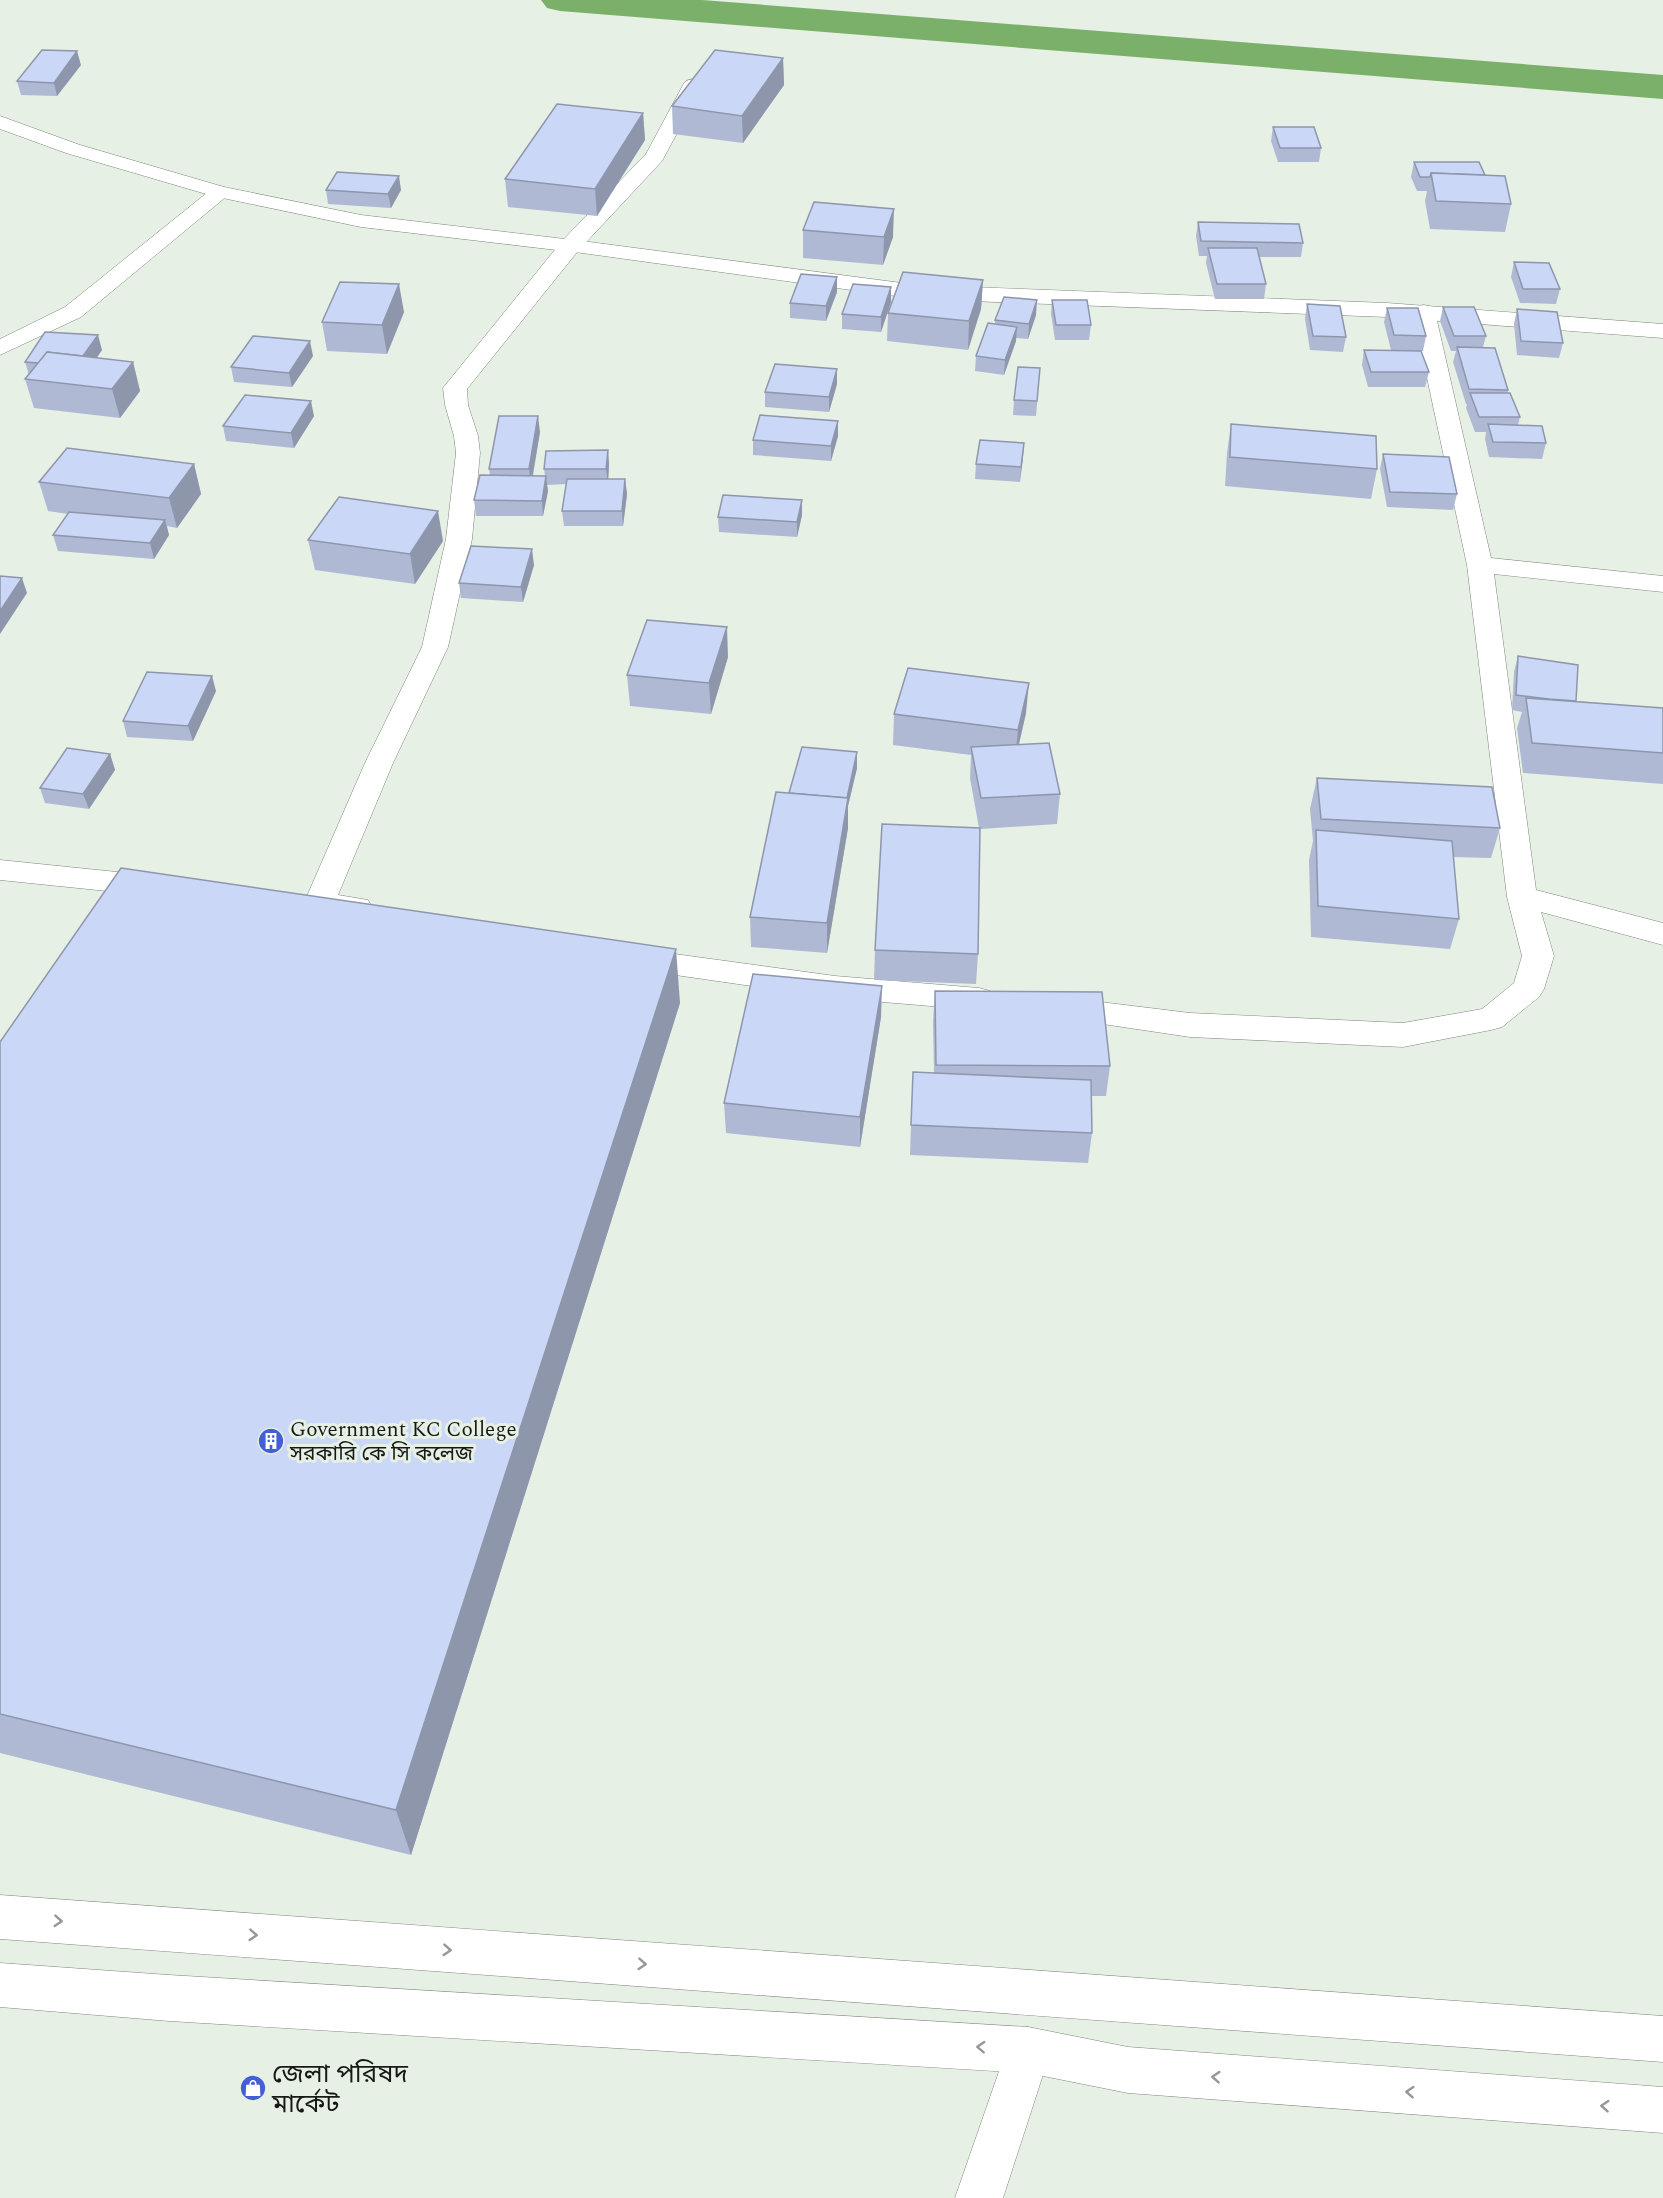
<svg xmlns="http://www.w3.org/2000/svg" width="1663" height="2198" font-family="Spectral,'Noto Sans Bengali',serif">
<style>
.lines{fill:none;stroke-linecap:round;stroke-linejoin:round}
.canal{fill:#7ab06a;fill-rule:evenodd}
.minor-casing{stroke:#7d867b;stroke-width:1}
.tertiary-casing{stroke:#7d867b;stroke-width:1}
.primary-casing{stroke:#7d867b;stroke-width:1}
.minor{fill:#fff;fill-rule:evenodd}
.tertiary{fill:#fff;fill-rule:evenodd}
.primary{fill:#fff;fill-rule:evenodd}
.wall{fill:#afb9d4}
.shaded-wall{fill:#8e96ac}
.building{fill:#cbd7f6;stroke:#8e96ac;stroke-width:1.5}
.oneway{stroke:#969896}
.labels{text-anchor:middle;stroke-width:6;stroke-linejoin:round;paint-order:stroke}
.poi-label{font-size:21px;fill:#161915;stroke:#e7f0e4;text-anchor:start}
.near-poi-label{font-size:26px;fill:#161915;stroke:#e7f0e4;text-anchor:start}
</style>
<rect width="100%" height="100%" fill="#e7f0e4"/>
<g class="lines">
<polygon class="canal" points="541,0 702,0 1663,75 1663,99 560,11 547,8"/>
<g class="minor-casing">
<g id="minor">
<polygon points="693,79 700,81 703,85 662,161 578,251 467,389 468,405 478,436 480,453 472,539 448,647 393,763 338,895 368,900 372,907 368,914 357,917 308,910 304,903 365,763 422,647 446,539 456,453 454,436 445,405 443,388 562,241 646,154 683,85 686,81"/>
<polygon points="220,186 227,188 230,192 227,196 81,317 0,355 0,339 65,307 213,188"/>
<polygon points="1424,305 1432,307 1435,312 1491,558 1663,576 1663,592 1494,574 1536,890 1663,923 1663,945 1541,912 1554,956 1544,989 1539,997 1502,1027 1491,1030 1403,1047 1190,1037 1049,1016 1044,1008 1049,1000 1060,997 1190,1013 1403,1023 1482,1009 1514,983 1522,956 1507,897 1467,565 1413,312 1416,307"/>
<polygon points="0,860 156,876 167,879 171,886 167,893 156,896 0,880"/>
<polygon points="631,948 835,976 979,988 990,991 995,999 990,1007 979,1010 835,998 620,967 615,959 620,951"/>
<polygon points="1028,2027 1044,2034 1051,2050 1003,2198 955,2198 1012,2034"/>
</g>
</g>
<g class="tertiary-casing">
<polygon id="tertiary" points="0,116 80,145 224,187 361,215 582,241 917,285 1387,303 1663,324 1663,338 1387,317 917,299 582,253 361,227 213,196 66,153 0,129"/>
</g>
<g class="primary-casing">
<g id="primary">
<polygon points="0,1895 1663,2016 1663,2062 0,1939"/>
<polygon points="0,1963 169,1975 1028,2027 1128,2047 1663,2087 1663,2133 1128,2093 1028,2073 169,2021 0,2007"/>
</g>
</g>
<use href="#minor" class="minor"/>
<use href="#tertiary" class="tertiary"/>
<use href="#primary" class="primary"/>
</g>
<g class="wall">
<polygon points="783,58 784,85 743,143 673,134 672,106"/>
<polygon points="81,65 57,96 21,95 17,81"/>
<polygon points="643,113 645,140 597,216 508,207 505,179"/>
<polygon points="1273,127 1321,148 1319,162 1278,162 1271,141"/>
<polygon points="1414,162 1485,175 1511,204 1505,232 1430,229 1425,201 1427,191 1417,191 1411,177"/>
<polygon points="326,190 401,190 391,208 328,204"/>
<polygon points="1198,222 1303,243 1301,257 1259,257 1266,284 1264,299 1215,299 1206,263 1207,256 1199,256 1196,236"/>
<polygon points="803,230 893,237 883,265 803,258"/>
<polygon points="1514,262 1560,289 1556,304 1520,303 1511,277"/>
<polygon points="837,277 837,292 826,321 790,318 790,303"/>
<polygon points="983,280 981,309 968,350 887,341 888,313"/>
<polygon points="1052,300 1091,325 1089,340 1055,340 1051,314"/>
<polygon points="891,302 881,332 842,329 842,314"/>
<polygon points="1307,304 1346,337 1343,352 1310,350 1305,319"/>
<polygon points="1443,307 1486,336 1483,347 1508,390 1508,393 1520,417 1518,425 1546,443 1542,459 1489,457 1485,439 1486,432 1475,432 1466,408 1467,404 1466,404 1453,362 1456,351 1451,351 1440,321"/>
<polygon points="1387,308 1426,336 1423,351 1421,351 1429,372 1425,387 1368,387 1362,365 1364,350 1419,351 1391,350 1384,322"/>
<polygon points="1517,309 1563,343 1559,358 1517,355 1514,324"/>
<polygon points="404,312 387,354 327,351 322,322"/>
<polygon points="1036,315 1028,339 1016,338 1016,341 1004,375 975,371 976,356 995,324 995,320"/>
<polygon points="102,350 96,358 133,362 140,391 120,418 34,408 25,379 29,375 25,362"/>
<polygon points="313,356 292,387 234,382 231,367"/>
<polygon points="1040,368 1036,416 1013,415 1014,400"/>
<polygon points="837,369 837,384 829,412 765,407 765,392"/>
<polygon points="314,416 294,448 226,441 223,426"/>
<polygon points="1231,424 1377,469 1371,499 1225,486 1227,453"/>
<polygon points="540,432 533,476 545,476 544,469 608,450 609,465 608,479 625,479 627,494 623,526 564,526 562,511 566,484 547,485 548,491 543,516 476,516 474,500 490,475 489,469"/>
<polygon points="838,436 831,461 753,455 753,440"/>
<polygon points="1024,443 1020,482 975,479 976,464"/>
<polygon points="1383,454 1457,494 1453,510 1387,507 1380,469"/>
<polygon points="194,464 201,494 177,528 167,526 169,535 154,559 58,551 53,535 68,514 48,511 39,482"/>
<polygon points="802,500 802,515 797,537 719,532 718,517"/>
<polygon points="308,540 443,541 415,584 315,570"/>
<polygon points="534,565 523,602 461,598 459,583"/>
<polygon points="1518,656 1576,701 1663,708 1663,784 1523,773 1517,728 1522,712 1512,710 1514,672"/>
<polygon points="728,657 711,714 630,706 627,675"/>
<polygon points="216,691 193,741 127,737 123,721"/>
<polygon points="1026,713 1019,745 1060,794 1057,824 980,829 978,954 976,984 874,980 875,950 979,828 970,778 971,755 893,745 894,714"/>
<polygon points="110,754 115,770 89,809 45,803 40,788"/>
<polygon points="857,768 848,806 848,828 827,953 751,947 750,917 789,793"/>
<polygon points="1317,778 1500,828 1491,858 1453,857 1459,919 1450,949 1311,937 1309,860 1313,841 1310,809"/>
<polygon points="935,991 1110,1066 1106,1096 1091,1096 1092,1133 1088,1163 910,1155 911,1125 934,1073 933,1021"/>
<polygon points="680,1003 411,1855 0,1753 0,1042"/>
<polygon points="881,1017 860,1147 726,1133 724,1103"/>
</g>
<g class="shaded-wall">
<polygon points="77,51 81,65 57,96 54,83"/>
<polygon points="783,58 784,85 743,143 742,116"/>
<polygon points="643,113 645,140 597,216 595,189"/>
<polygon points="399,176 401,190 391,208 388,194"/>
<polygon points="894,209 893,237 883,265 884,237"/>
<polygon points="837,277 837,292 826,321 826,306"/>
<polygon points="983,280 981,309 968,350 969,321"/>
<polygon points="399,284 404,312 387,354 382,325"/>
<polygon points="891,287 891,302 881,332 881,317"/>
<polygon points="1037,300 1036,315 1028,339 1029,324"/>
<polygon points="1017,327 1016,341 1004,375 1005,360"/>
<polygon points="98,335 102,350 82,380 77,365"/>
<polygon points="310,341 313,356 292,387 289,373"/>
<polygon points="133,362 140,391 120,418 112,389"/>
<polygon points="837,369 837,384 829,412 829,397"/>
<polygon points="311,401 314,416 294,448 291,433"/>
<polygon points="538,416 540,432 531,484 529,469"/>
<polygon points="838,421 838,436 831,461 831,446"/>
<polygon points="1024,443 1023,458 1020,482 1021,467"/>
<polygon points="608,450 609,465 608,484 606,469"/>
<polygon points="194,464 201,494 177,528 169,498"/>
<polygon points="546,476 548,491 543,516 542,501"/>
<polygon points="625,479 627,494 623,526 622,511"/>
<polygon points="802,500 802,515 797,537 797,522"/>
<polygon points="438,511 443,541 415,584 410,554"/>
<polygon points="165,520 169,535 154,559 150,543"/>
<polygon points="532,549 534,565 523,602 521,587"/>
<polygon points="22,578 27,593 0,634 0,611"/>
<polygon points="727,627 728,657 711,714 709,683"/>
<polygon points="212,676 216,691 193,741 188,726"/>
<polygon points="1029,683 1026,713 1015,760 1018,730"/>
<polygon points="857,752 857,768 848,806 848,828 827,953 827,923 846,802"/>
<polygon points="110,754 115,770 89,809 83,794"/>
<polygon points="676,949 680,1003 411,1855 396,1810"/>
<polygon points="882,986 881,1017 860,1147 860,1117"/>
</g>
<g class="building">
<polygon points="42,50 77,51 54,83 17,81"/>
<polygon points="715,50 783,58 742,116 672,106"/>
<polygon points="557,104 643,113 595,189 505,179"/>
<polygon points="1273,127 1314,127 1321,148 1280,148"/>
<polygon points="1414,162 1479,162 1485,175 1431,173 1430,177 1420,177"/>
<polygon points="337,172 399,176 388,194 326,190"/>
<polygon points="1431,173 1505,176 1511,204 1436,201"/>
<polygon points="814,202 894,209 884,237 803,230"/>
<polygon points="1198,222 1299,224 1303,243 1201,241"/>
<polygon points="1208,248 1257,248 1266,284 1217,284"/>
<polygon points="1514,262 1549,263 1560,289 1523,289"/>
<polygon points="903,272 983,280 969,321 888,313"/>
<polygon points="801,274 837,277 826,306 790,303"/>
<polygon points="340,282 399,284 382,325 322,322"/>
<polygon points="853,284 891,287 881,317 842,314"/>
<polygon points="1004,297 1037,300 1029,324 995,320"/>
<polygon points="1052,300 1087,300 1091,325 1056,325"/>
<polygon points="1307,304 1340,306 1346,337 1313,336"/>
<polygon points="1443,307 1474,307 1486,336 1454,336"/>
<polygon points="1387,308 1418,308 1426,336 1394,335"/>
<polygon points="1517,309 1557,312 1563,343 1521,341"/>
<polygon points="988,323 1017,327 1005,360 976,356"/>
<polygon points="45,332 98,335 83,356 47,352 39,363 25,362"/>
<polygon points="253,336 310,341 289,373 231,367"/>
<polygon points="1457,347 1495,348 1508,390 1469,389"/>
<polygon points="1364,350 1421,351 1429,372 1371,372"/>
<polygon points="47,352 133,362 112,389 25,379"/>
<polygon points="775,364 837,369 829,397 765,392"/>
<polygon points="1018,367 1040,368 1037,401 1014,400"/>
<polygon points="1470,393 1510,393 1520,417 1479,417"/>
<polygon points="245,395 311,401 291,433 223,426"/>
<polygon points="760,415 838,421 831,446 753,440"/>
<polygon points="499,416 538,416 529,469 489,469"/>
<polygon points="1231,424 1376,436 1377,469 1230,457"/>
<polygon points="1488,424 1542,426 1546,443 1493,442"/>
<polygon points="980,440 1024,443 1021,467 976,464"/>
<polygon points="67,448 194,464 169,498 39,482"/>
<polygon points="608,450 606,469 544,469 546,451"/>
<polygon points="1383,454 1449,457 1457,494 1390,492"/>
<polygon points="480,475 546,476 542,501 474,500"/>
<polygon points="567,479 625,479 622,511 562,511"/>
<polygon points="723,495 802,500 797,522 718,517"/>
<polygon points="339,497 438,511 410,554 308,540"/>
<polygon points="69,512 165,520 150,543 53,535"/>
<polygon points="471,546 532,549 521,587 459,583"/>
<polygon points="0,576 22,578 0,611"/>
<polygon points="647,620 727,627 709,683 627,675"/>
<polygon points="1518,656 1578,665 1576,701 1549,699 1516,695"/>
<polygon points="908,668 1029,683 1018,730 894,714"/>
<polygon points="147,672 212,676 188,726 123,721"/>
<polygon points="1526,698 1663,708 1663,753 1532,743"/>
<polygon points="1049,743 1060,794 981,798 971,747"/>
<polygon points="802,747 857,752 847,798 789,793"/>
<polygon points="67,748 110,754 83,794 40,788"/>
<polygon points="1317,778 1492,787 1500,828 1321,819"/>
<polygon points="776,792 848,798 827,923 750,917"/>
<polygon points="882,824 980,828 978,954 875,950"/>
<polygon points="1316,830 1452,841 1459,919 1318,906"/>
<polygon points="121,868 676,949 396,1810 0,1714 0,1042"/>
<polygon points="753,974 882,986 860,1117 724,1103"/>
<polygon points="935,991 1102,992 1110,1066 936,1065"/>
<polygon points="913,1072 1091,1080 1092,1133 911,1125"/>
</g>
<defs><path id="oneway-chevron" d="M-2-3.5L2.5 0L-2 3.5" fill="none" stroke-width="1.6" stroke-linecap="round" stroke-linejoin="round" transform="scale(1.5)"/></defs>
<g class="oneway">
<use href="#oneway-chevron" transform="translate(58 1921) rotate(4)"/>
<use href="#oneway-chevron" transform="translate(253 1935) rotate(4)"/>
<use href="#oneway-chevron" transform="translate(447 1950) rotate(4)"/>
<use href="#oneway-chevron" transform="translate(642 1964) rotate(4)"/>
<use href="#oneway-chevron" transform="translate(981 2047) rotate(-177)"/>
<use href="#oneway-chevron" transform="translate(1216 2077) rotate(-176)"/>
<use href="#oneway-chevron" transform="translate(1410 2092) rotate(-176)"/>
<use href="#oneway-chevron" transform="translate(1605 2106) rotate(-176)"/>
</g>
<defs>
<g id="building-disc" transform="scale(1.35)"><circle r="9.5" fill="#445fd3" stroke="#e7f0e4"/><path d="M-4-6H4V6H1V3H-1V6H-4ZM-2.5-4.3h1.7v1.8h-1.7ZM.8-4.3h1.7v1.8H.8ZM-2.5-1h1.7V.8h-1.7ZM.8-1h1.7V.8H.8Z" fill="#fff"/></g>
<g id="shop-disc" transform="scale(1.35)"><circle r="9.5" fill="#445fd3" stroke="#e7f0e4"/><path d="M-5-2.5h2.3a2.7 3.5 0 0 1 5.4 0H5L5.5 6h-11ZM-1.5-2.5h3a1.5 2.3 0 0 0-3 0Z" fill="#fff"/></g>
</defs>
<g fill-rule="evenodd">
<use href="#building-disc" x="271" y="1441"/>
<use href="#shop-disc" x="253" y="2088"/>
</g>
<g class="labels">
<g class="poi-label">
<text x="290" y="1436">Government KC College<tspan x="290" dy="24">সরকারি কে সি কলেজ</tspan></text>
</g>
<g class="near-poi-label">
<text x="272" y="2082">জেলা পরিষদ<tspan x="272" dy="30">মার্কেট</tspan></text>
</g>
</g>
</svg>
